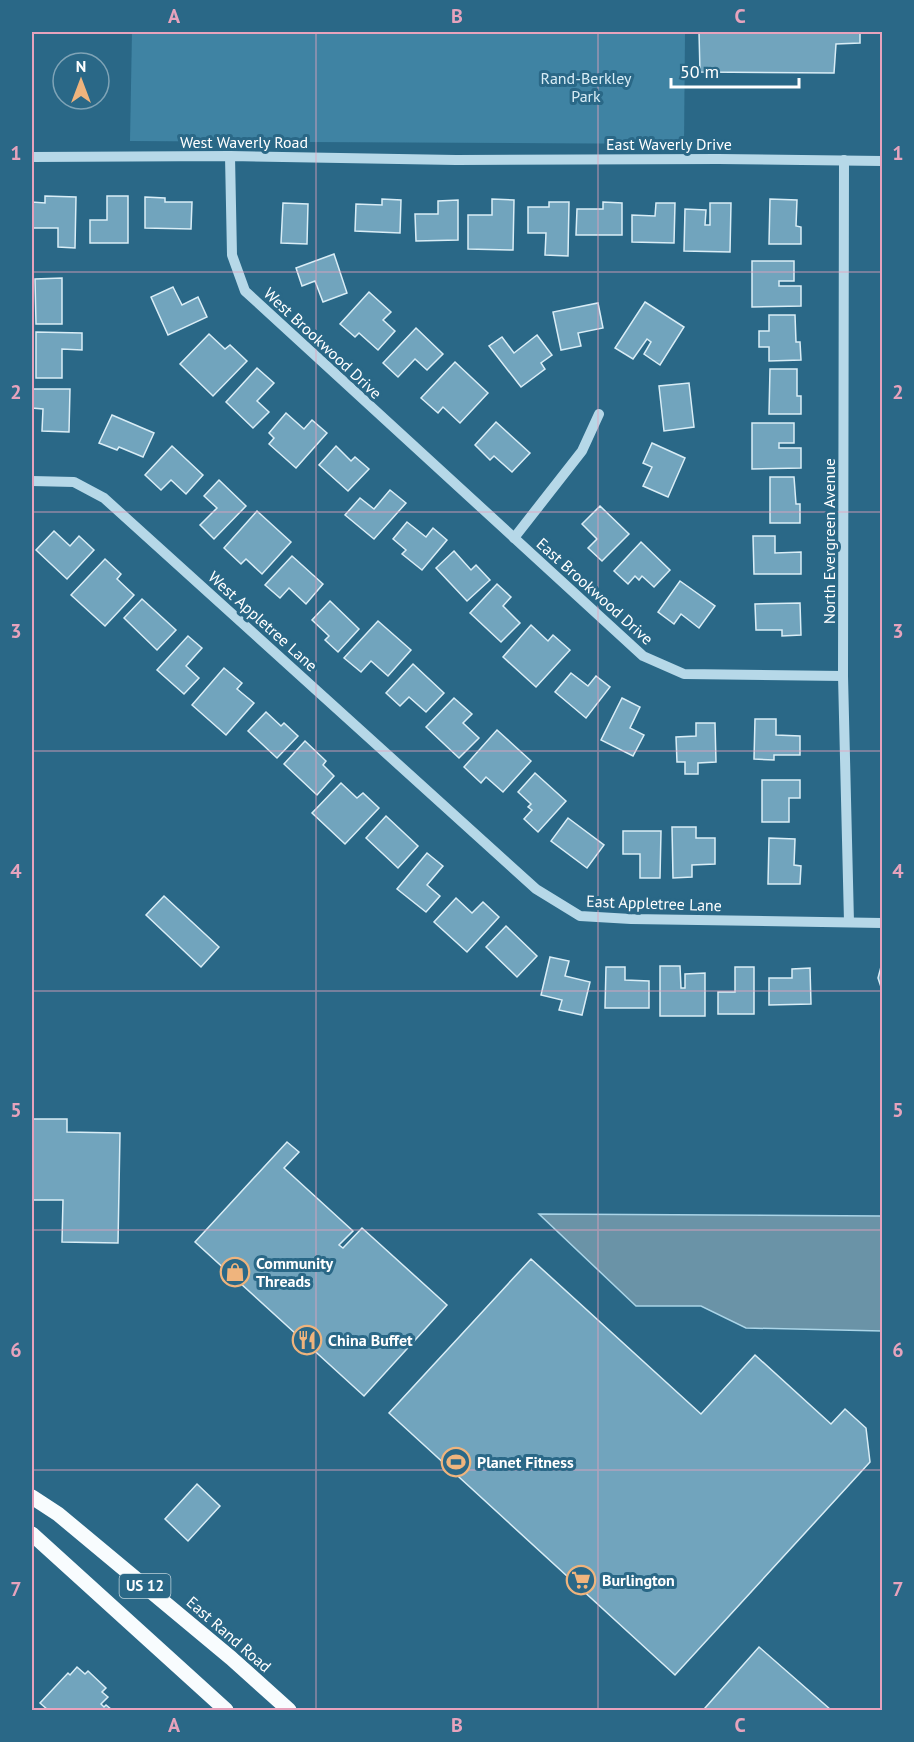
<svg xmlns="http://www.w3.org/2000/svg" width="914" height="1742" font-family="'PT Sans',sans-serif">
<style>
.green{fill:#3f83a3}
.water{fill:#6a93a7;stroke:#abd5e8;stroke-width:1.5}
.building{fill:#71a4bd;stroke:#d9edf6;stroke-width:1.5}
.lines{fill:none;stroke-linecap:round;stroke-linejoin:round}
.minor{stroke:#b6d8e8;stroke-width:10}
.major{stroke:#f8fcfe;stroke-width:15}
.grid{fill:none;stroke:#e7a3bd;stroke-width:1.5;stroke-opacity:0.55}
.labels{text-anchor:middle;stroke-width:6;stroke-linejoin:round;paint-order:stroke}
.shield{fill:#2a6887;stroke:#bfd2db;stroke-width:1.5}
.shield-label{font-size:15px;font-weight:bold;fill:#fff}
.park-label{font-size:16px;fill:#d9edf6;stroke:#2a6887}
.street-label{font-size:16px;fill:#fff;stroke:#2a6887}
.poi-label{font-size:16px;font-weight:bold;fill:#fff;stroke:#2a6887;text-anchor:start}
.neatline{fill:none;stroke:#e7a3bd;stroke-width:2}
.grid-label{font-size:20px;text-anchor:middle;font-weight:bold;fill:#e7a3bd}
</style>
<rect width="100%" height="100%" fill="#2a6887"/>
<polygon class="green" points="132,32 685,32 684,144 130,141"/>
<polygon class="water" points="539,1214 882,1216 882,1331 746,1328 701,1306 636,1306"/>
<g class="building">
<polygon points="699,32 860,32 860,43 836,44 834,73 700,72"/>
<polygon points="45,196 76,197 75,248 58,247 58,228 32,228 32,202 45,203"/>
<polygon points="107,196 128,196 128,243 90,243 90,220 107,220"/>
<polygon points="145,197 165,198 165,202 192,202 191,229 145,228"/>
<polygon points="382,199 401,200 400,233 355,231 356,204 382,205"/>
<polygon points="492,199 514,200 513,250 468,249 468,215 492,215"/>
<polygon points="770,199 797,200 796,226 801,227 801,244 769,244"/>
<polygon points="458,200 458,240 416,241 415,214 438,214 438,201"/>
<polygon points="549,202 569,202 568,256 545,255 546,233 528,233 528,207 549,207"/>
<polygon points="603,202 622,203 622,235 576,235 577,209 603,209"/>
<polygon points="283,203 308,204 307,244 281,243"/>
<polygon points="656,203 675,203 674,243 632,242 632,215 655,216"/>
<polygon points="710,203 731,203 730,252 684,251 685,209 706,210 705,225 710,225"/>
<polygon points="334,254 347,293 323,302 315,281 302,286 296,268"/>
<polygon points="752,261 794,261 794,281 779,281 779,286 801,286 801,306 752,307"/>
<polygon points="62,278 62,324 36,324 35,279"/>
<polygon points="173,287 182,305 198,297 207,317 168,335 151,297"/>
<polygon points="369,292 391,312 383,320 395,331 378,350 359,333 355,337 340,324"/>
<polygon points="645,302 684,327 660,365 644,354 651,342 647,339 633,359 615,348"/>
<polygon points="598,303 603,328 578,333 581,346 561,350 553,312"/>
<polygon points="769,315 795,315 796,342 800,342 801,360 769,361 769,347 759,347 759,331 769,331"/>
<polygon points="416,328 443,354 427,370 415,359 398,377 383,363"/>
<polygon points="36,332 82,333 82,350 62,349 62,378 36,378"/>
<polygon points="209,334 225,349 230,345 247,361 213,396 180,364"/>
<polygon points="537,335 552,355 541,363 545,369 521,387 489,346 502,337 514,353"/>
<polygon points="455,362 488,393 460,423 443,407 438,413 421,398"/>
<polygon points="257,368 274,383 257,401 269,412 253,428 226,402"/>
<polygon points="770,369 797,369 797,396 801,396 801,414 769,414"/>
<polygon points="689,383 694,427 664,431 659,386"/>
<polygon points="32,389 70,389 69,432 42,431 43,409 32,408"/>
<polygon points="286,413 304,429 312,420 327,433 296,468 269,444 274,438 269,433"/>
<polygon points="112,415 154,433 143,457 119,447 117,450 99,443"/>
<polygon points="496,422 530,453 512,472 494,456 490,460 475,445"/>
<polygon points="752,423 794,423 794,443 779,443 779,448 801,448 801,468 752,469"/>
<polygon points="652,443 685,458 668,497 643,486 652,467 643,463"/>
<polygon points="172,446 203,475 186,494 171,480 161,490 145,475"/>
<polygon points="336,446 351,461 355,457 369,469 348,491 319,465"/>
<polygon points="770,477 794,477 796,504 800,504 800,523 770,523"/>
<polygon points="219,480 246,506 214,539 200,525 217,508 204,496"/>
<polygon points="390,490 406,503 374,539 345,515 360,498 374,509"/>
<polygon points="600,506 629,534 602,561 588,548 597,539 582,524"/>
<polygon points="257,511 291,542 262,574 246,559 241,564 224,548"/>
<polygon points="407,522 426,537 433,528 447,540 422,570 402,554 406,550 393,539"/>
<polygon points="54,531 70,546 79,536 94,550 67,579 36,550"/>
<polygon points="753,536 775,536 775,553 801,552 801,574 754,574"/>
<polygon points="641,542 670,570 654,587 642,576 639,580 635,576 628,584 614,571"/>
<polygon points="454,551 471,570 476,565 490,580 467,601 436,568"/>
<polygon points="292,556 323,584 306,604 289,588 280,598 265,585"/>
<polygon points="105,559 121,574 117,579 134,595 105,626 71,595"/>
<polygon points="680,581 715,606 699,628 681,614 674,624 658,612"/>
<polygon points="497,584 511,597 503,606 520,623 501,642 470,613"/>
<polygon points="142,599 176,630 157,650 124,618"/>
<polygon points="330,601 359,629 338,652 325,640 329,636 312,620"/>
<polygon points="800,603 801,635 782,636 782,630 756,630 755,604"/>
<polygon points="378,621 411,650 388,676 371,661 361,672 344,658"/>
<polygon points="531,625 548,641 553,635 570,650 536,687 503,657"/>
<polygon points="188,636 202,648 186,666 199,678 184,694 157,670"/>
<polygon points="413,664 444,693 426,712 409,697 400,706 386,693"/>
<polygon points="224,668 242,683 237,689 254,703 226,735 192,705"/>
<polygon points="571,673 588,686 596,676 610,687 586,718 555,692"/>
<polygon points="454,698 472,714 463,723 479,738 459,758 426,727"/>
<polygon points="622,698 640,707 630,728 644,735 633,756 601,740"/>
<polygon points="266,712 281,726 284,723 298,736 277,758 248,731"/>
<polygon points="755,719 776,719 776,735 800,736 800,755 774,755 774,760 754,759"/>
<polygon points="696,723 715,723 716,762 698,763 698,774 685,774 685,762 677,762 676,737 696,736"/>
<polygon points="497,730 531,761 503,792 486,777 481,783 464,767"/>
<polygon points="305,741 326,761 323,765 334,776 317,795 284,764"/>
<polygon points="535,773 566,801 538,832 524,819 532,810 528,807 531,804 518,792"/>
<polygon points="762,780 800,780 800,798 789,798 789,822 762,822"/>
<polygon points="341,783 357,798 363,793 379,808 345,844 312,813"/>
<polygon points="386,816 418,846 398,868 366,838"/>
<polygon points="568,818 604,845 587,868 551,841"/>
<polygon points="672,827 696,827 696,838 715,838 715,864 692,865 692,877 673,878"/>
<polygon points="623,831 661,831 660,878 640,878 640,854 623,854"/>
<polygon points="769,838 795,839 794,865 801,866 800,884 768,884"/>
<polygon points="427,853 443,866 427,885 440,896 426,912 397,889"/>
<polygon points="164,896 219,947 201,967 146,915"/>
<polygon points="456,898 472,913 483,902 499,917 467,952 434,922"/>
<polygon points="506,926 537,956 517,977 486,947"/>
<polygon points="550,957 569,961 565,976 590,982 582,1015 559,1010 562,1000 541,995"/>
<polygon points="882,963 882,990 878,978"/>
<polygon points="660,966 680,966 681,988 685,988 685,974 705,973 705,1016 660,1016"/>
<polygon points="606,967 625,967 625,980 649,981 649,1008 605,1008"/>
<polygon points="735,967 754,967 754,1014 718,1014 718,992 735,992"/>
<polygon points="810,968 811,1004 769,1005 769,978 792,978 792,969"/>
<polygon points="32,1119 67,1119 67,1132 120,1133 118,1243 62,1242 63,1200 32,1200"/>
<polygon points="287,1142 299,1152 284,1168 353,1231 339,1245 343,1248 362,1228 447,1305 364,1396 195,1242"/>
<polygon points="531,1259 701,1414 755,1355 831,1424 845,1409 866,1428 870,1462 675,1675 389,1413"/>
<polygon points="197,1484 220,1506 188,1541 165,1519"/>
<polygon points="759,1647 831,1710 707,1710 705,1708"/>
<polygon points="77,1667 85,1674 88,1671 106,1688 102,1692 108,1697 101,1704 104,1707 106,1705 112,1710 48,1710 40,1703 68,1673 70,1675"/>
</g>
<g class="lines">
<g class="minor">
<polyline points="230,156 232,255 245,291 643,656 684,674 843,676"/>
<polyline points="32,157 230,156 456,160 718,159 882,161"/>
<polyline points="844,160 843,676 849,922"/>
<polyline points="32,481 74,482 104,498 536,889 580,916 631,919 882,923"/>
<polyline points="514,538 582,451 599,414"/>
</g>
<g class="major">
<polyline points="32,1497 58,1514 231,1658 289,1710"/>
<polyline points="32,1534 226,1710"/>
</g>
</g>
<path class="grid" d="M316,32V1710M598,32V1710M32,272H882M32,512H882M32,751H882M32,991H882M32,1230H882M32,1470H882"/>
<defs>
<g id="shop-ring" transform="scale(1.5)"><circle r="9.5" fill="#2a6887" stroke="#efb47d" stroke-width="1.5"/><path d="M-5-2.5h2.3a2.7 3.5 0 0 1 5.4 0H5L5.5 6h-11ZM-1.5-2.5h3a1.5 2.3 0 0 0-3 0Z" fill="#efb47d"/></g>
<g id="restaurant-ring" transform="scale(1.5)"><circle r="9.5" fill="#2a6887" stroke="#efb47d" stroke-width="1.5"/><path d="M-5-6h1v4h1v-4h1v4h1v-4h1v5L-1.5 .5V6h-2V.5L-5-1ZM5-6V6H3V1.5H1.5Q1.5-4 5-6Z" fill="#efb47d"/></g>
<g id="stadium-ring" transform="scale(1.5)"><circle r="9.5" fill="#2a6887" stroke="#efb47d" stroke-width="1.5"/><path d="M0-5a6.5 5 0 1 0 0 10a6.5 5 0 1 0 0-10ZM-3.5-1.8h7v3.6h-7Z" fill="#efb47d"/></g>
<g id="supermarket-ring" transform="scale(1.5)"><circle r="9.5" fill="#2a6887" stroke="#efb47d" stroke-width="1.5"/><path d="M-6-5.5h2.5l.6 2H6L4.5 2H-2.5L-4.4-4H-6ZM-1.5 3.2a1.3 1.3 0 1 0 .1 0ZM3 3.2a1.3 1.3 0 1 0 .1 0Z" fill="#efb47d"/></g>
</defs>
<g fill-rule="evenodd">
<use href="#shop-ring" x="235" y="1272"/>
<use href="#restaurant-ring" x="307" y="1340"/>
<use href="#stadium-ring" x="456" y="1462"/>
<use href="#supermarket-ring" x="581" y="1580"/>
</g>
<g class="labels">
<rect class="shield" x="119.5" y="1574" width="51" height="24" rx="4.5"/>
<g class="shield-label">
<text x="145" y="1591">US 12</text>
</g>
<g class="park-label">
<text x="586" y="84">Rand-Berkley<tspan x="586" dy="18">Park</tspan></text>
</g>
<g class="street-label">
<text x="244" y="148">West Waverly Road</text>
<text x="669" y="150">East Waverly Drive</text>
<text transform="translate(323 343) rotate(43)" y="6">West Brookwood Drive</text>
<text transform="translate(829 541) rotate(-90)" y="6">North Evergreen Avenue</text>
<text transform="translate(595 591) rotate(42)" y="6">East Brookwood Drive</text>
<text transform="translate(263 621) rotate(42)" y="6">West Appletree Lane</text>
<text transform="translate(654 903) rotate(2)" y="6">East Appletree Lane</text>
<text transform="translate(229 1634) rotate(41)" y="6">East Rand Road</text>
</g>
<g class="poi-label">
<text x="256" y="1269">Community<tspan x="256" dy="18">Threads</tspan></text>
<text x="328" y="1346">China Buffet</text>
<text x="477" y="1468">Planet Fitness</text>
<text x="602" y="1586">Burlington</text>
</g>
</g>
<rect width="914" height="1742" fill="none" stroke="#2a6887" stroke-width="66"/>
<g transform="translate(81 81)"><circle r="28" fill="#2a6887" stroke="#7fa4b7" stroke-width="1.5"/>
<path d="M0-4.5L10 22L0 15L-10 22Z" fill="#efb47d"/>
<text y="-9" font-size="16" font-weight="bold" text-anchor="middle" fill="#ffffff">N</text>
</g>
<path d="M671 78v9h128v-9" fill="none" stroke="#ffffff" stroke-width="3"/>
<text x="680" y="78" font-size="18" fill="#ffffff" stroke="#2a6887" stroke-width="4.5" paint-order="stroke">50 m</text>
<rect x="33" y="33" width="848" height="1676" class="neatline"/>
<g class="grid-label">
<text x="174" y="23">A</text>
<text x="457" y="23">B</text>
<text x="740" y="23">C</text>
<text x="16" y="160">1</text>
<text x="898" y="160">1</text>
<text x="16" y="399">2</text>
<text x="898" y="399">2</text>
<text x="16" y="638">3</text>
<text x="898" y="638">3</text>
<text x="16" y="878">4</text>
<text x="898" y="878">4</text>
<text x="16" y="1117">5</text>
<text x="898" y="1117">5</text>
<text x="16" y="1357">6</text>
<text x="898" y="1357">6</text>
<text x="16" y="1596">7</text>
<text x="898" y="1596">7</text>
<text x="174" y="1732">A</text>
<text x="457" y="1732">B</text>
<text x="740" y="1732">C</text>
</g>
</svg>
